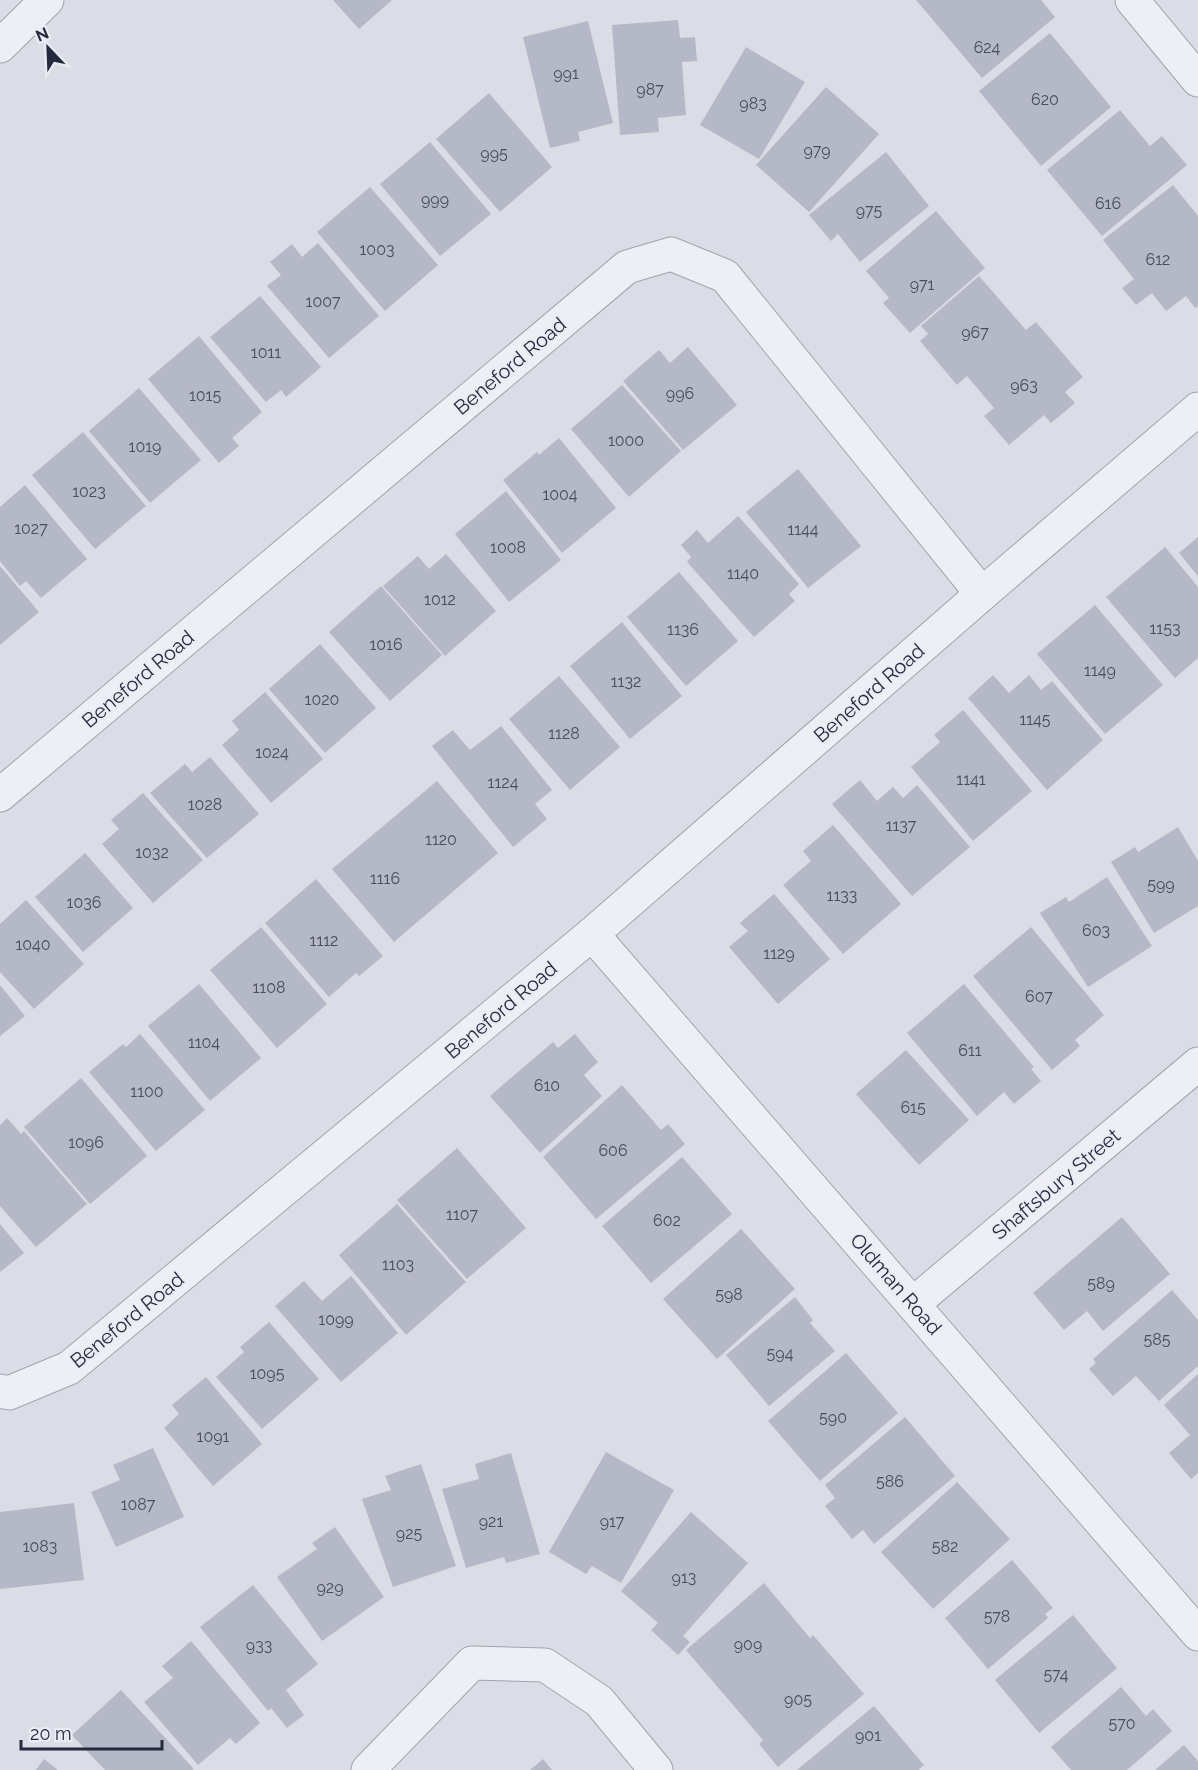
<svg xmlns="http://www.w3.org/2000/svg" width="1198" height="1770" font-family="Raleway,sans-serif">
<style>
.building{fill:#b5b8c6}
.lines{fill:none;stroke-linecap:round;stroke-linejoin:round}
.minor-casing{stroke:#a0a3b0;stroke-width:35}
.minor{stroke:#eeeff5;stroke-width:33}
.labels{text-anchor:middle;stroke-width:4.5;stroke-linejoin:round;paint-order:stroke}
.number-label{font-size:16px;fill:#484d5f}
.street-label{font-size:20px;fill:#24293d;stroke:#eaecf4}
</style>
<rect width="100%" height="100%" fill="#dbdde6"/>
<g class="building">
<polygon points="333,0 392,0 359,29"/>
<polygon points="916,0 1041,0 1055,17 982,78"/>
<polygon points="678,20 680,38 695,37 697,61 682,62 686,115 658,118 659,132 620,135 612,25"/>
<polygon points="588,21 613,123 578,132 580,141 550,148 523,37"/>
<polygon points="1050,33 1111,107 1041,166 979,91"/>
<polygon points="746,47 805,82 759,159 700,125"/>
<polygon points="826,87 879,134 809,212 756,165"/>
<polygon points="489,93 552,167 500,212 436,139"/>
<polygon points="1120,110 1150,146 1162,136 1187,165 1102,236 1047,170"/>
<polygon points="430,142 491,214 440,256 380,184"/>
<polygon points="886,152 929,206 860,262 838,234 831,241 809,215"/>
<polygon points="1173,185 1198,216 1198,306 1195,308 1186,296 1166,311 1152,293 1136,305 1122,288 1134,279 1103,240"/>
<polygon points="370,187 438,265 385,311 317,232"/>
<polygon points="936,211 985,268 910,333 883,303 889,298 866,271"/>
<polygon points="318,243 379,316 329,358 267,286 281,275 270,262 292,244 302,257"/>
<polygon points="979,276 1026,330 1036,322 1083,377 1065,392 1075,403 1051,423 1044,415 1009,445 984,416 994,408 967,376 957,385 920,341 928,334 921,326"/>
<polygon points="260,296 321,367 286,397 281,390 266,402 210,337"/>
<polygon points="199,336 262,412 232,438 239,446 219,463 148,379"/>
<polygon points="688,347 737,405 683,450 623,381 659,350 670,363"/>
<polygon points="622,385 681,451 629,497 571,429"/>
<polygon points="139,388 201,460 150,503 89,431"/>
<polygon points="83,432 146,506 95,549 32,475"/>
<polygon points="559,438 616,508 562,553 503,480 537,452 539,455"/>
<polygon points="798,469 861,546 808,588 746,512"/>
<polygon points="25,485 87,559 41,598 26,581 20,586 0,561 0,507"/>
<polygon points="506,491 561,560 509,602 455,534"/>
<polygon points="738,516 799,584 789,594 795,601 754,637 687,562 691,557 681,545 697,530 708,543"/>
<polygon points="1198,537 1198,576 1179,553"/>
<polygon points="1165,547 1198,587 1198,658 1175,678 1106,597"/>
<polygon points="446,554 496,611 445,656 383,586 418,556 429,569"/>
<polygon points="0,566 39,612 0,645"/>
<polygon points="679,572 738,641 686,686 627,617"/>
<polygon points="381,586 442,655 390,701 329,632"/>
<polygon points="1095,605 1163,685 1105,734 1037,654"/>
<polygon points="622,622 682,696 630,739 570,666"/>
<polygon points="320,644 376,708 325,753 269,689"/>
<polygon points="993,675 1009,693 1029,675 1041,690 1052,681 1103,740 1047,790 968,698"/>
<polygon points="559,676 620,747 570,790 509,719"/>
<polygon points="265,692 323,759 271,803 222,745 239,730 232,721"/>
<polygon points="963,710 1032,791 973,841 911,767 940,742 934,735"/>
<polygon points="501,726 552,790 535,804 547,819 513,847 432,746 453,730 470,750"/>
<polygon points="210,757 259,814 207,858 150,793 185,764 192,772"/>
<polygon points="860,780 877,801 893,787 903,798 917,785 970,847 912,896 832,804"/>
<polygon points="437,781 498,853 394,942 332,869"/>
<polygon points="143,793 203,860 153,903 102,844 119,829 111,820"/>
<polygon points="833,825 901,904 843,954 783,885 811,861 803,851"/>
<polygon points="1178,827 1198,861 1198,906 1154,933 1111,862 1135,847 1138,852"/>
<polygon points="85,853 133,908 83,952 35,897"/>
<polygon points="1107,877 1152,946 1088,987 1040,913 1066,897 1069,902"/>
<polygon points="316,879 383,956 359,976 356,973 329,997 265,923"/>
<polygon points="774,894 830,959 778,1004 729,947 748,931 740,923"/>
<polygon points="26,900 84,964 34,1009 0,972 0,924"/>
<polygon points="261,927 327,1004 277,1048 210,970"/>
<polygon points="1031,927 1104,1015 1075,1040 1080,1046 1052,1070 973,976"/>
<polygon points="199,984 261,1058 210,1101 148,1026"/>
<polygon points="964,984 1034,1067 1031,1069 1041,1081 1014,1104 1004,1092 977,1116 907,1033"/>
<polygon points="0,985 25,1016 0,1036"/>
<polygon points="140,1034 205,1110 156,1151 89,1072 123,1044 126,1047"/>
<polygon points="575,1034 598,1062 584,1075 602,1096 540,1153 490,1096 553,1042 558,1048"/>
<polygon points="906,1050 969,1120 919,1165 856,1094"/>
<polygon points="81,1078 147,1156 90,1204 24,1127"/>
<polygon points="622,1085 661,1130 668,1124 685,1144 596,1219 543,1157"/>
<polygon points="7,1118 21,1134 24,1131 87,1204 36,1247 0,1206 0,1125"/>
<polygon points="457,1148 526,1228 467,1279 397,1200"/>
<polygon points="682,1157 732,1214 651,1283 602,1226"/>
<polygon points="397,1204 466,1282 406,1335 339,1255"/>
<polygon points="1122,1217 1170,1274 1103,1331 1087,1311 1064,1330 1033,1293"/>
<polygon points="0,1224 24,1253 0,1272"/>
<polygon points="741,1229 795,1289 717,1359 663,1299"/>
<polygon points="351,1276 398,1333 341,1382 275,1306 304,1281 322,1301"/>
<polygon points="1172,1290 1198,1320 1198,1366 1159,1401 1136,1376 1113,1396 1089,1369 1096,1363 1093,1359"/>
<polygon points="795,1297 813,1320 810,1323 835,1351 769,1406 726,1355"/>
<polygon points="269,1322 319,1379 262,1429 216,1377 244,1352 240,1347"/>
<polygon points="846,1353 898,1413 820,1481 768,1421"/>
<polygon points="1198,1374 1198,1473 1191,1479 1169,1453 1190,1435 1164,1405"/>
<polygon points="206,1377 262,1444 213,1486 164,1428 179,1414 172,1405"/>
<polygon points="905,1417 955,1476 874,1544 863,1530 852,1539 825,1506 835,1498 825,1485"/>
<polygon points="153,1448 184,1517 116,1547 91,1492 120,1480 113,1465"/>
<polygon points="606,1452 674,1490 621,1583 592,1566 586,1574 549,1552"/>
<polygon points="511,1453 540,1554 506,1563 504,1557 466,1568 442,1489 479,1479 475,1464"/>
<polygon points="421,1464 456,1566 393,1587 362,1499 391,1490 385,1476"/>
<polygon points="957,1482 1010,1539 933,1609 881,1552"/>
<polygon points="74,1503 84,1580 0,1589 0,1512"/>
<polygon points="691,1512 748,1563 683,1636 690,1642 678,1655 651,1630 658,1623 621,1591"/>
<polygon points="335,1527 384,1597 322,1641 277,1577 317,1549 312,1543"/>
<polygon points="1012,1560 1053,1608 1045,1614 1048,1618 988,1669 945,1618"/>
<polygon points="764,1583 810,1638 813,1635 864,1694 778,1767 759,1744 763,1740 686,1650"/>
<polygon points="253,1585 318,1664 286,1690 304,1715 287,1728 271,1708 268,1711 200,1627"/>
<polygon points="1073,1615 1117,1668 1039,1733 995,1680"/>
<polygon points="191,1641 260,1723 236,1744 230,1738 198,1765 144,1702 173,1678 162,1666"/>
<polygon points="1121,1687 1146,1716 1153,1709 1172,1731 1127,1770 1071,1770 1051,1747"/>
<polygon points="121,1690 194,1769 192,1770 105,1770 72,1735"/>
<polygon points="874,1706 924,1765 918,1770 797,1770"/>
<polygon points="1184,1745 1198,1761 1198,1770 1155,1770"/>
<polygon points="44,1759 58,1770 36,1770"/>
<polygon points="543,1759 552,1770 530,1770"/>
</g>
<g class="lines">
<g class="minor-casing">
<g id="minor">
<polyline points="1132,0 1198,80"/>
<polyline points="0,46 47,0"/>
<polyline points="0,795 627,267 671,254 725,276 982,594"/>
<polyline points="592,934 1198,1634"/>
<polyline points="913,1304 1198,1064"/>
<polyline points="0,1391 9,1393 69,1368 592,934 982,594 1198,409"/>
<polyline points="368,1770 472,1663 545,1665 599,1701 656,1770"/>
</g>
</g>
<use href="#minor" class="minor"/>
</g>
<g class="labels">
<g class="number-label">
<text x="987" y="53">624</text>
<text x="566" y="79">991</text>
<text x="650" y="95">987</text>
<text x="1045" y="105">620</text>
<text x="753" y="109">983</text>
<text x="817" y="156">979</text>
<text x="494" y="159">995</text>
<text x="435" y="205">999</text>
<text x="1108" y="209">616</text>
<text x="869" y="216">975</text>
<text x="377" y="255">1003</text>
<text x="1158" y="265">612</text>
<text x="922" y="290">971</text>
<text x="323" y="307">1007</text>
<text x="975" y="338">967</text>
<text x="266" y="358">1011</text>
<text x="1024" y="391">963</text>
<text x="680" y="399">996</text>
<text x="205" y="401">1015</text>
<text x="626" y="446">1000</text>
<text x="145" y="452">1019</text>
<text x="89" y="497">1023</text>
<text x="560" y="500">1004</text>
<text x="31" y="534">1027</text>
<text x="803" y="535">1144</text>
<text x="508" y="553">1008</text>
<text x="743" y="579">1140</text>
<text x="440" y="605">1012</text>
<text x="1165" y="634">1153</text>
<text x="683" y="635">1136</text>
<text x="386" y="650">1016</text>
<text x="1100" y="676">1149</text>
<text x="626" y="687">1132</text>
<text x="322" y="705">1020</text>
<text x="1035" y="725">1145</text>
<text x="564" y="739">1128</text>
<text x="272" y="758">1024</text>
<text x="971" y="785">1141</text>
<text x="503" y="788">1124</text>
<text x="205" y="810">1028</text>
<text x="901" y="831">1137</text>
<text x="441" y="845">1120</text>
<text x="152" y="858">1032</text>
<text x="385" y="884">1116</text>
<text x="1161" y="890">599</text>
<text x="842" y="901">1133</text>
<text x="84" y="908">1036</text>
<text x="1096" y="936">603</text>
<text x="324" y="946">1112</text>
<text x="33" y="950">1040</text>
<text x="779" y="959">1129</text>
<text x="269" y="993">1108</text>
<text x="1039" y="1002">607</text>
<text x="204" y="1048">1104</text>
<text x="970" y="1056">611</text>
<text x="547" y="1091">610</text>
<text x="147" y="1097">1100</text>
<text x="913" y="1113">615</text>
<text x="86" y="1148">1096</text>
<text x="613" y="1156">606</text>
<text x="462" y="1220">1107</text>
<text x="667" y="1226">602</text>
<text x="398" y="1270">1103</text>
<text x="1101" y="1289">589</text>
<text x="729" y="1300">598</text>
<text x="336" y="1325">1099</text>
<text x="1157" y="1345">585</text>
<text x="780" y="1359">594</text>
<text x="267" y="1379">1095</text>
<text x="833" y="1423">590</text>
<text x="213" y="1442">1091</text>
<text x="890" y="1487">586</text>
<text x="138" y="1510">1087</text>
<text x="491" y="1527">921</text>
<text x="612" y="1527">917</text>
<text x="409" y="1539">925</text>
<text x="40" y="1552">1083</text>
<text x="945" y="1552">582</text>
<text x="684" y="1583">913</text>
<text x="330" y="1593">929</text>
<text x="997" y="1622">578</text>
<text x="748" y="1650">909</text>
<text x="259" y="1651">933</text>
<text x="1056" y="1680">574</text>
<text x="798" y="1705">905</text>
<text x="1122" y="1729">570</text>
<text x="868" y="1741">901</text>
</g>
<g class="street-label">
<text transform="translate(510 366) rotate(-40)" y="7">Beneford Road</text>
<text transform="translate(138 679) rotate(-40)" y="7">Beneford Road</text>
<text transform="translate(869 693) rotate(-41)" y="7">Beneford Road</text>
<text transform="translate(501 1010) rotate(-40)" y="7">Beneford Road</text>
<text transform="translate(1056 1184) rotate(-40)" y="7">Shaftsbury Street</text>
<text transform="translate(896 1284) rotate(49)" y="7">Oldman Road</text>
<text transform="translate(127 1320) rotate(-39)" y="7">Beneford Road</text>
</g>
</g>
<g transform="translate(48 48) rotate(337)" stroke="#eaecf4" stroke-width="4.5" paint-order="stroke">
<path d="M0-4.5L10 22L0 15L-10 22Z" fill="#24293d"/>
<text y="-9" font-size="16" font-weight="bold" text-anchor="middle" fill="#24293d">N</text>
</g>
<path d="M21 1740v9h141v-9" fill="none" stroke="#24293d" stroke-width="3"/>
<text x="30" y="1740" font-size="18" fill="#24293d" stroke="#eaecf4" stroke-width="4.5" paint-order="stroke">20 m</text>
</svg>
